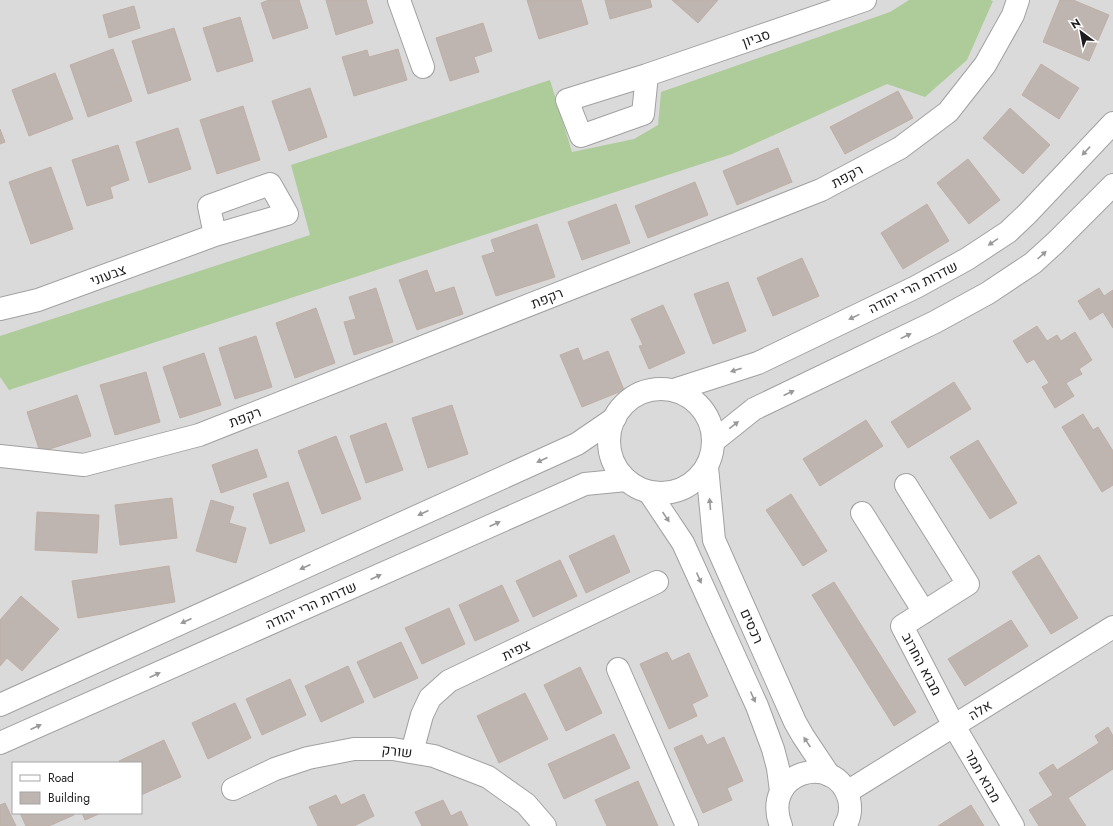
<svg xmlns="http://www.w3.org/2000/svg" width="1113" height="826" font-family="Jost,Heebo,sans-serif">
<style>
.residential{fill:#dbdada;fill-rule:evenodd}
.forest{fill:#adcc9a}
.building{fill:#beb5b0;stroke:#bfafa6}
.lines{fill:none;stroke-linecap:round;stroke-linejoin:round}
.minor-casing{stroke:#a1a1a1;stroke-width:24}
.minor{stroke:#fff;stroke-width:22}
.oneway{fill:#999}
.labels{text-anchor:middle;stroke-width:3;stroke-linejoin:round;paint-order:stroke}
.street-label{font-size:14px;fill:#1d1d1d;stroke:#fff}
</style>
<rect width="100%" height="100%" fill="#eee9e3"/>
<path class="residential" d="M0,0H1113V826H0ZM13,763H141V813H13Z"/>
<polygon class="forest" points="909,0 990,0 993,1 967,60 925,97 887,84 732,154 9,390 0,377 0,336 310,235 291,165 550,80 572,152 634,139 658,125 661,92 890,12"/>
<g class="building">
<polygon points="269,0 299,0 308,28 273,39 261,3"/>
<polygon points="326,0 366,0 373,23 336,35"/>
<polygon points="527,0 581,0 588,24 539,39"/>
<polygon points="605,0 650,0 652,7 610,19"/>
<polygon points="672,0 718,0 698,23"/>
<polygon points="1060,0 1073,0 1109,15 1089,61 1043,42"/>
<polygon points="134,6 140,28 109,38 103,15"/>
<polygon points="240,17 253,61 217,72 203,28"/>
<polygon points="483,23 492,51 474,57 479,72 450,81 436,38"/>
<polygon points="174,28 191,80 148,94 132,41"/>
<polygon points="113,49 132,101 88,117 70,65"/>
<polygon points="398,49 407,80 354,96 342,57 367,50 369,57"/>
<polygon points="1041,64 1079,88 1059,119 1022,95"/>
<polygon points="55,73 73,119 29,136 12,90"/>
<polygon points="310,88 327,137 289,151 272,101"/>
<polygon points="898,91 913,118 845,154 830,127"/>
<polygon points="243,106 260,160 217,174 200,120"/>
<polygon points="1010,108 1050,145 1023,174 983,138"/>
<polygon points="178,128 191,169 149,183 136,142"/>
<polygon points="0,129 5,142 0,144"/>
<polygon points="118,145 129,180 110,187 113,198 87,206 72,160"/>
<polygon points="778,148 792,182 737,205 723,171"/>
<polygon points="968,159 1000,200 969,224 937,183"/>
<polygon points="51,167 73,229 31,244 9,182"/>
<polygon points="695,182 708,215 648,238 635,206"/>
<polygon points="616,204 630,243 582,260 568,222"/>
<polygon points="927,204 949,241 903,269 881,233"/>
<polygon points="537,224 555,277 496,296 482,256 495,252 491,240"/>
<polygon points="802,258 819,296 773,316 757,278"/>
<polygon points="427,270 435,293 454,287 463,314 417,330 399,280"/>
<polygon points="728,282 746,331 713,344 694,294"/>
<polygon points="376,288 393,342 354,355 344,322 356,319 349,297"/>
<polygon points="1099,288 1104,296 1113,290 1113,328 1103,312 1090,320 1078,301"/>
<polygon points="663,305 685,353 649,369 639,346 643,345 631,319"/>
<polygon points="316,308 335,363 295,378 276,323"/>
<polygon points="1037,326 1047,341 1057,335 1061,341 1075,332 1092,360 1079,369 1082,374 1066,383 1074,396 1055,408 1042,387 1049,383 1034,359 1027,363 1013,341"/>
<polygon points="256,336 272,387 235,399 219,348"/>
<polygon points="578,348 583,361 608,351 624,390 582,407 560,355"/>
<polygon points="204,353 221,405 180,418 163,367"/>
<polygon points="146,372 160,422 115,435 100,385"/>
<polygon points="954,382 971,409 908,448 891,422"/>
<polygon points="77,395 91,436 40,452 27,412"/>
<polygon points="452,405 468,454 428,468 412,418"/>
<polygon points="1083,414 1093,430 1098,427 1113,451 1113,485 1102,492 1062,427"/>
<polygon points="866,420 883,446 820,486 803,459"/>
<polygon points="386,423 403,470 366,483 350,436"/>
<polygon points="336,436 361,499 322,514 298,451"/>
<polygon points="978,440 1017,503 990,519 950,457"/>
<polygon points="257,449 267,477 221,493 212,465"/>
<polygon points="288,482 305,531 270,544 253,494"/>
<polygon points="791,494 827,551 803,566 766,510"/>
<polygon points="172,498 177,538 120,545 115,505"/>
<polygon points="211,500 234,507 229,523 246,528 236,563 196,551"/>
<polygon points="37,512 99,515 97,553 35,550"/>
<polygon points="614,535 630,572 586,593 569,556"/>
<polygon points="1039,555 1078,618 1051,634 1012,572"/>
<polygon points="560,560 577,596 533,617 516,581"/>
<polygon points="169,566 175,602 78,618 72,581"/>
<polygon points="834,582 916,712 894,726 812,595"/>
<polygon points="502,585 519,621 475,641 459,605"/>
<polygon points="21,596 59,629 22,671 7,658 0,666 0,620"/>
<polygon points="449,608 465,644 422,664 405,628"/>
<polygon points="1011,620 1028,646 965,686 948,659"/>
<polygon points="401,642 418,678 374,698 357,662"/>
<polygon points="667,652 672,661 689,653 708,696 692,704 697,716 669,729 640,664"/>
<polygon points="348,666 364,702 321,722 305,686"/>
<polygon points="580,667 602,713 566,731 544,685"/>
<polygon points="290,679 306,715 262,735 246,699"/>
<polygon points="525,693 548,739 499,763 477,716"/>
<polygon points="235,703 251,738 208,759 192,723"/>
<polygon points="1108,727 1113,736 1113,746 1112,747 1113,749 1113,769 1068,798 1086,826 1039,826 1029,810 1053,795 1039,773 1053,764 1057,770 1099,743 1095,736"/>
<polygon points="614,734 630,768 564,799 548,764"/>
<polygon points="702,735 707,745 724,737 743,781 727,788 732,800 703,813 674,748"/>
<polygon points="164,740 181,777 141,795 141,763 121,763 119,761"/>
<polygon points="638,781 658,826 607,826 595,800"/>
<polygon points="364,794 374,816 354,826 318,826 309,807 336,795 341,805"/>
<polygon points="443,800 451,816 461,811 468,826 422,826 415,812"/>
<polygon points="5,803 16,826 0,826 0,805"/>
<polygon points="971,805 984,826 938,826"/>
<polygon points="20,813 73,813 74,815 49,826 26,826"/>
<polygon points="82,813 101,813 85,820"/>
</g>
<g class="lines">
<g class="minor-casing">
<g id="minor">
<polyline points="399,0 423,67"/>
<polyline points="647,75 643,114 581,136 567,100 647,75 865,0"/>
<polyline points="0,309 38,300 215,235 287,214 270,184 209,206 215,235"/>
<circle cx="661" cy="441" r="52"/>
<polyline points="674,390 758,363 916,287 967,259 1008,232 1027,214 1113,123"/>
<polyline points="714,441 754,409 935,322 988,293 1033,263 1055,243 1113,185"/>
<polyline points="0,456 84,465 199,435 821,190 900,148 948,112 985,65 1013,15 1018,0"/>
<polyline points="707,467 714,540 795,722 803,736 829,775"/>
<polyline points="906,485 968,584 902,626 954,726 1013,826"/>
<polyline points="649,492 683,543 757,706 773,749 778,768 781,791"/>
<polyline points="862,513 924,612"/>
<polyline points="618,669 687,826"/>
<polyline points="0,705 577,444 615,418"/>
<polyline points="0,743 585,484 626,480"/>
<polyline points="412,752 422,715 430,698 449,681 657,582"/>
<polyline points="233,789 275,769 308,758 354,749 393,749 434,756 488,777 526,804 545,826"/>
<polyline points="847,792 1113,627"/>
<path d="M781,826C760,771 836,751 849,799C851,808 850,818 845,826"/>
</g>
</g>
<use href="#minor" class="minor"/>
</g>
<defs><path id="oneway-solid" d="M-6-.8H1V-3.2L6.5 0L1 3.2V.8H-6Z"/></defs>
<g class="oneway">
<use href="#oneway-solid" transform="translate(1086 151) rotate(133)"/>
<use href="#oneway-solid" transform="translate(993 242) rotate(146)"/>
<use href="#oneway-solid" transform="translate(1042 255) rotate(-42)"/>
<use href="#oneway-solid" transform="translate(854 317) rotate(154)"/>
<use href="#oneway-solid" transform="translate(906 336) rotate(-26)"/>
<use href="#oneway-solid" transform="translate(736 370) rotate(162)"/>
<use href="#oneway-solid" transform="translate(789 393) rotate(-25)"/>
<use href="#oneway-solid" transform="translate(734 425) rotate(-38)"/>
<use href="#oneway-solid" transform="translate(542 460) rotate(156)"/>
<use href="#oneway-solid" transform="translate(710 504) rotate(-95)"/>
<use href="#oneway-solid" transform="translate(423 513) rotate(156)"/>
<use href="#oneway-solid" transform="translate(666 517) rotate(56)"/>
<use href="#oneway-solid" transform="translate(495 524) rotate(-24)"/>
<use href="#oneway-solid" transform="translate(305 567) rotate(156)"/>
<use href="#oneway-solid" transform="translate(376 577) rotate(-24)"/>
<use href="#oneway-solid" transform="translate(699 578) rotate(66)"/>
<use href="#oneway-solid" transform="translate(186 621) rotate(156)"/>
<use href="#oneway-solid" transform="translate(155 675) rotate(-24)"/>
<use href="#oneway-solid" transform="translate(753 697) rotate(66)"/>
<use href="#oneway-solid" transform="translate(36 727) rotate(-24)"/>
<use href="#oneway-solid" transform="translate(807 742) rotate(-124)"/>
</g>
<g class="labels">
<g class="street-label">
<text transform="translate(756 38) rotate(-19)" y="5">סביון</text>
<text transform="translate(847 176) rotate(-28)" y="5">רקפת</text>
<text transform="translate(108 275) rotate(-20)" y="5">צבעוני</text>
<text transform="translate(913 287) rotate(-27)" y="5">שדרות הרי יהודה</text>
<text transform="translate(547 298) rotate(-22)" y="5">רקפת</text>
<text transform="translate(245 417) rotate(-21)" y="5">רקפת</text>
<text transform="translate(311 605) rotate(-24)" y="5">שדרות הרי יהודה</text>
<text transform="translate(752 626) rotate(66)" y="5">רכסים</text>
<text transform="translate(516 650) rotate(-26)" y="5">צפית</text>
<text transform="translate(922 664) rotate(62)" y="5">מבוא החרוב</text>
<text transform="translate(980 710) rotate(-32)" y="5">אלה</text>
<text transform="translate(397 751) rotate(6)" y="5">שורק</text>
<text transform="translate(983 776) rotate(60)" y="5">מבוא תמר</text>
</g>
</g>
<rect x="12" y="762" width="130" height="52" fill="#ffffff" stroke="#a5a5a5"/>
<rect x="20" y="775" width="20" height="6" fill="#ffffff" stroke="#a5a5a5"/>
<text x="48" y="782" font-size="12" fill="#1d1d1d">Road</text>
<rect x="20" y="792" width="20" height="12" fill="#beb5b0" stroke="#a5a5a5"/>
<text x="48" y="802" font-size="12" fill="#1d1d1d">Building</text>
<g transform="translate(1081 32) rotate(328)" stroke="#ffffff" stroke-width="3" paint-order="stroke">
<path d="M0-3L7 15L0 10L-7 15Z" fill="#1d1d1d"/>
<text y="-6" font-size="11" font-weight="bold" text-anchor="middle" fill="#1d1d1d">N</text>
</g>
</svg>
